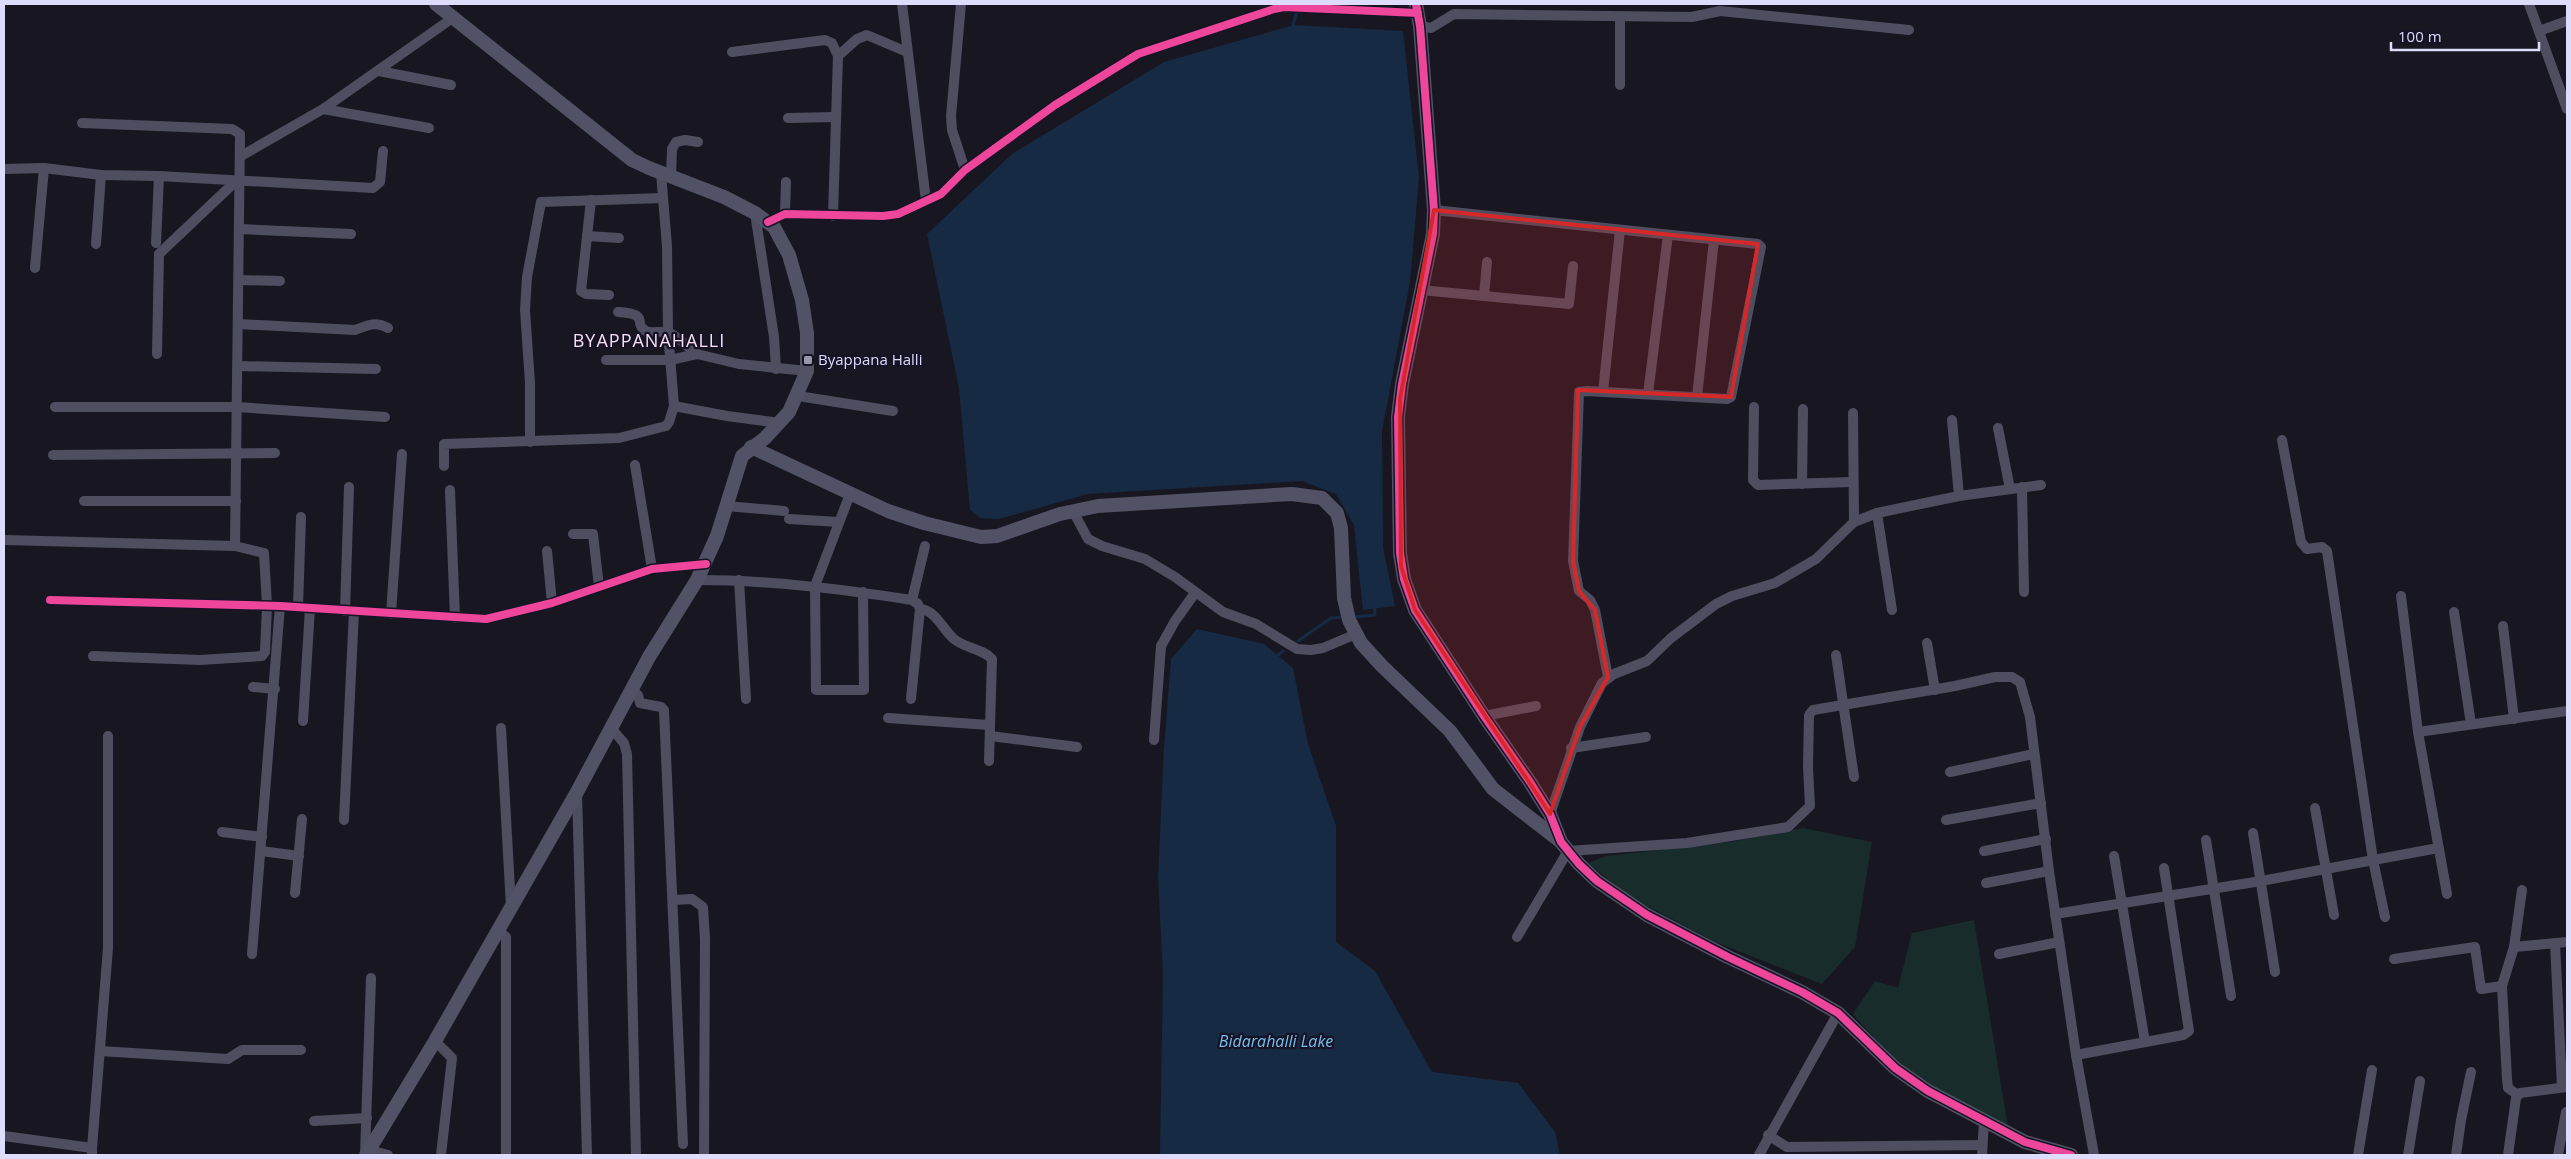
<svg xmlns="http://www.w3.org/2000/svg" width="2571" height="1159" font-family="'Open Sans',sans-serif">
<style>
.grass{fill:#172c2b}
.water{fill:#162a44}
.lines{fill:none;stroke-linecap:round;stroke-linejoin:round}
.stream{stroke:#162a44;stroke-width:3}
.street{stroke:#4e4e60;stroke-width:10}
.secondary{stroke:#525266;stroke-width:14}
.cycleway-casing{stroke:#151325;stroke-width:11}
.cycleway{stroke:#ed469a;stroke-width:8}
.marked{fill:#d62828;fill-opacity:0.2;stroke:#d62828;stroke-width:4;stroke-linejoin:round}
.poi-dot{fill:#9897ae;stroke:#151325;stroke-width:2}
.labels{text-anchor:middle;stroke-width:4.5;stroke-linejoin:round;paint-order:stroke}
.poi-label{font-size:15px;fill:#dddcfa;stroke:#151325;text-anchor:start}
.water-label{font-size:16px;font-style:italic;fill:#78bfed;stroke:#151325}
.quarter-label{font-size:18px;letter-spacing:1px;fill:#fadef2;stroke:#151325}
</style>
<rect width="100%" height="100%" fill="#181721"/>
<g class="grass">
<polygon points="1803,828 1872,842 1855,947 1822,984 1713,941 1629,896 1588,863 1606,856 1730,842"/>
<polygon points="1974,920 2008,1127 1941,1093 1891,1056 1853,1014 1875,981 1898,988 1912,933"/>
</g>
<g class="water">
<polygon points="1294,25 1403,31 1419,177 1410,282 1382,431 1383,547 1395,606 1363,610 1354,525 1336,494 1302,481 1088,494 999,519 980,518 970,510 959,388 927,234 1012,154 1164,62"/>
<polygon points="1197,629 1264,644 1293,668 1308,744 1336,826 1336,942 1375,971 1432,1072 1518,1083 1555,1132 1560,1155 1160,1155 1163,973 1158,878 1164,748 1171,659"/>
</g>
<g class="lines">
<g class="stream">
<polyline points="1292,29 1297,10"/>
<polyline points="1353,617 1375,615 1374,605"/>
<polyline points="1298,641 1331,618 1344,617"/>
<polyline points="1274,658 1283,651"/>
</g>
<g class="street">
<polyline points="902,4 926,201"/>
<polyline points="961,4 951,116 952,130 965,170"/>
<polyline points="2529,4 2567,109"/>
<polyline points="1420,26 1431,28 1454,14 1692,17 1720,11 1909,30"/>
<polyline points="2539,31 2567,21"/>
<polyline points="732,52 825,40 832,43 838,56"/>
<polyline points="379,71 451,85"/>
<polyline points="1620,85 1620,17"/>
<polyline points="323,109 429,128"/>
<polyline points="788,118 835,117"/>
<polyline points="82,123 232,129 240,134 235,546"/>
<polyline points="241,156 323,109 454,17"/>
<polyline points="4,169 44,168 101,175 159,176 373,188 380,182 383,151"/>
<polyline points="671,176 672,149 676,142 685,140 698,142"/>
<polyline points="591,200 581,291 586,294 609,295"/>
<polyline points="1434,210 1758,244 1761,247 1731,397 1727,399 1587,391 1579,392 1573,561 1579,591 1590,600 1595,610 1608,677"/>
<polyline points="755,213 774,337 776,369"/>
<polyline points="785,214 786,182"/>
<polyline points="833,216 838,56 857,39 867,35 907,52"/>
<polyline points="768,222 785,214 883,216 898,214 941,194 965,170 1055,105 1138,54 1274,9 1284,7 1418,13"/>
<polyline points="240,229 351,234"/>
<polyline points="587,236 619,238"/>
<polyline points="156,243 159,176"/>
<polyline points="96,244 101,175"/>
<polyline points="35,268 44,168"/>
<polyline points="239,280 280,281"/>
<polyline points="1421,290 1569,304 1573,266"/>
<polyline points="1484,296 1487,262"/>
<path d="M618,312C652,314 632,324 646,331C653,334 662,330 669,333C679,337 688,348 697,354"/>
<path d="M238,324L355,330C369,325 375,321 388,328"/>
<polyline points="157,354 159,254 236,181"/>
<polyline points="606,360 670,360 697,354 739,364 807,371"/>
<polyline points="238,366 376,369"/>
<polyline points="1603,392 1620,230"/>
<polyline points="1648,394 1668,235"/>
<polyline points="798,396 893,411"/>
<polyline points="1697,397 1714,240"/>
<polyline points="674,406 727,416 780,423"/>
<polyline points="55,407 237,407 385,417"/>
<polyline points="1754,407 1753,480 1758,485 1853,482"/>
<polyline points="1853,413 1854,522"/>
<polyline points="1952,420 1959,496"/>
<polyline points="1998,428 2010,489"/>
<polyline points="2282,440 2301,542 2307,549 2322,547 2327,551 2373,860 2385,917"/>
<polyline points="530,442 530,383 525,310 527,277 541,202 663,198"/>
<polyline points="53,455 275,453"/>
<polyline points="635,465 652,569"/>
<polyline points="444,466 444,444 619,438 666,426 669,422 674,406 668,332 667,246 661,173"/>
<polyline points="1802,484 1803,409"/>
<polyline points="2022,487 2024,592"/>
<polyline points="450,490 455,618"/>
<polyline points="850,494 815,586 816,690 864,690 863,592"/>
<polyline points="84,501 236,501"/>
<polyline points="726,506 784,511"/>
<polyline points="1073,511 1088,539 1102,546 1145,559 1175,577 1223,612 1256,624 1297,649 1311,650 1323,648 1356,634"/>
<polyline points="1877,513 1892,610"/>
<polyline points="789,519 839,522"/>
<polyline points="573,534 593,534 599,587"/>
<polyline points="4,540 235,546 264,553 267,606 265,652 262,656 200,660 93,656"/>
<polyline points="547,551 552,603"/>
<path d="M697,580C769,580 840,589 912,600L918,604L920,609L911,699"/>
<polyline points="739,580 746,699"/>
<polyline points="2401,596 2418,732 2447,894"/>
<polyline points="50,600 280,606 486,619 552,603 652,569 706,564"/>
<polyline points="912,600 925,546"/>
<polyline points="298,607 301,517"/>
<path d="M920,609C937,611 942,629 954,639C966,649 982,648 992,659L989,761"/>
<polyline points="345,611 349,487"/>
<polyline points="2454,612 2471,724"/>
<polyline points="391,614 402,454"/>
<polyline points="2503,626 2514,719"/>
<polyline points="1927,643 1935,690"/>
<polyline points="1836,655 1854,777"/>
<polyline points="253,687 275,689"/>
<polyline points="631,689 638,695 640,703 661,707 664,710 683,1144"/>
<polyline points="1484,716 1536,706"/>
<polyline points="888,718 989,725"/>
<polyline points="303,721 310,608"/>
<polyline points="501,728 511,907"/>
<polyline points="611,728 624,743 627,754 636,1155"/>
<polyline points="2418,732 2567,711"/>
<polyline points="990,736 1077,747"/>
<polyline points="1154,740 1161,646 1175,621 1195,593"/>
<polyline points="1571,748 1646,737"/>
<polyline points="1950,772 2034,754"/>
<polyline points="577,792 587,1155"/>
<polyline points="2315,808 2334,915"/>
<polyline points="1550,814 1580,727 1602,683 1614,674 1647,661 1671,638 1716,604 1732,596 1775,583 1816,559 1854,522 1877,513 1959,496 2041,485"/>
<polyline points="344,820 354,611"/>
<polyline points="1946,820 2041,803"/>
<polyline points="222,832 262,837"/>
<polyline points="2253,833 2275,972"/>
<polyline points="2206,840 2231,996"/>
<polyline points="261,851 299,856"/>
<polyline points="1984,851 2046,839"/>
<polyline points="2114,856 2145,1042"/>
<polyline points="1986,883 2049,871"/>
<polyline points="295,893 302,819"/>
<polyline points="674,900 692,899 703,907 705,939 704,1155"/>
<polyline points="2055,914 2261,881 2438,848"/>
<polyline points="498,930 506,937 506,1155"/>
<polyline points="1517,937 1568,851 1687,843 1788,827 1810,806 1808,767 1809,715 1813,710 1955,686 1995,677 2012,677 2020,682 2030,717 2049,871 2076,1055 2094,1155"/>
<polyline points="2555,943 2562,1087"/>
<polyline points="2514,947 2567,942"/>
<polyline points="252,954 280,606"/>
<polyline points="1999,954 2059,942"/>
<polyline points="2394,959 2475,947 2481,989 2502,986"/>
<polyline points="435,1041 452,1058 441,1155"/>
<polyline points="100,1051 228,1059 242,1050 301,1050"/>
<polyline points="2076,1055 2183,1035 2189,1031 2164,868"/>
<polyline points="2518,1095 2508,1088 2507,1079 2502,986 2514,947 2522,890"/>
<polyline points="314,1121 367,1118"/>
<polyline points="1768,1135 1787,1147 1982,1145"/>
<polyline points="4,1136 92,1148 92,1155"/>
<polyline points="92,1148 108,948 108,736"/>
<polyline points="370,1150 388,1155"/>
<polyline points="365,1155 371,978"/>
<polyline points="1759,1155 1838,1013"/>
<polyline points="1982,1155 1984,1122"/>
<polyline points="2358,1155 2372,1070"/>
<polyline points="2408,1155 2420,1081"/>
<polyline points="2456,1155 2461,1120 2471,1072"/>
<polyline points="2508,1155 2516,1098 2520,1093 2567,1087"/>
<polyline points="2558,1155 2566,1112"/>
</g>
<g class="secondary">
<polyline points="1416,4 1420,26 1434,210 1433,234 1402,384 1398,417 1400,553 1404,579 1415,610 1484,716 1530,782 1550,814 1561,842 1579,864 1597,881 1647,915 1728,957 1802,992 1838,1013 1895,1068 1928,1091 2025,1142 2071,1155"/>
<polyline points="751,447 888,511 924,523 981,537 997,536 1060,514 1098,506 1292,494 1322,498 1337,513 1341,528 1344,598 1349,620 1361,643 1382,666 1450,731 1493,789 1560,841"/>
<polyline points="366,1155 435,1041 577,792 649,657 697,580 717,536 742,456 765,438 789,412 807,371 807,333 802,300 789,255 774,227 755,213 724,197 649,168 632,160 436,4"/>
</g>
<g class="cycleway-casing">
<g id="cycleway">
<polyline points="1416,4 1420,26 1434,210 1433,234 1402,384 1398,417 1400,553 1404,579 1415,610 1484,716 1530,782 1550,814 1561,842 1579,864 1597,881 1647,915 1728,957 1802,992 1838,1013 1895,1068 1928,1091 2025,1142 2071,1155"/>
<polyline points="768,222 785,214 883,216 898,214 941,194 965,170 1055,105 1138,54 1274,9 1284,7 1418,13"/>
<polyline points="50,600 280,606 486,619 552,603 652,569 706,564"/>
</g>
</g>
<use href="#cycleway" class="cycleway"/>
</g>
<path class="marked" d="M1434,210L1758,244L1731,397L1578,390L1573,561L1579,591L1595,610L1608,677L1580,727L1550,814L1415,610L1401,566L1400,399Z"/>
<rect class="poi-dot" x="803" y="355" width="10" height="10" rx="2.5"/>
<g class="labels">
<g class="poi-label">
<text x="818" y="365">Byappana Halli</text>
</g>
<g class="water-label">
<text x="1276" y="1047">Bidarahalli Lake</text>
</g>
<g class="quarter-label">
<text x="649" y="347">BYAPPANAHALLI</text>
</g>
</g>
<rect width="2571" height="1159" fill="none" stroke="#dddcfa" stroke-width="10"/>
<path d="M2391 42v8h148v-8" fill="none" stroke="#dddcfa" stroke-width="2.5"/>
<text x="2398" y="42" font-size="15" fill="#dddcfa" stroke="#151325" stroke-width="4" paint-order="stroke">100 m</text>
</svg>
